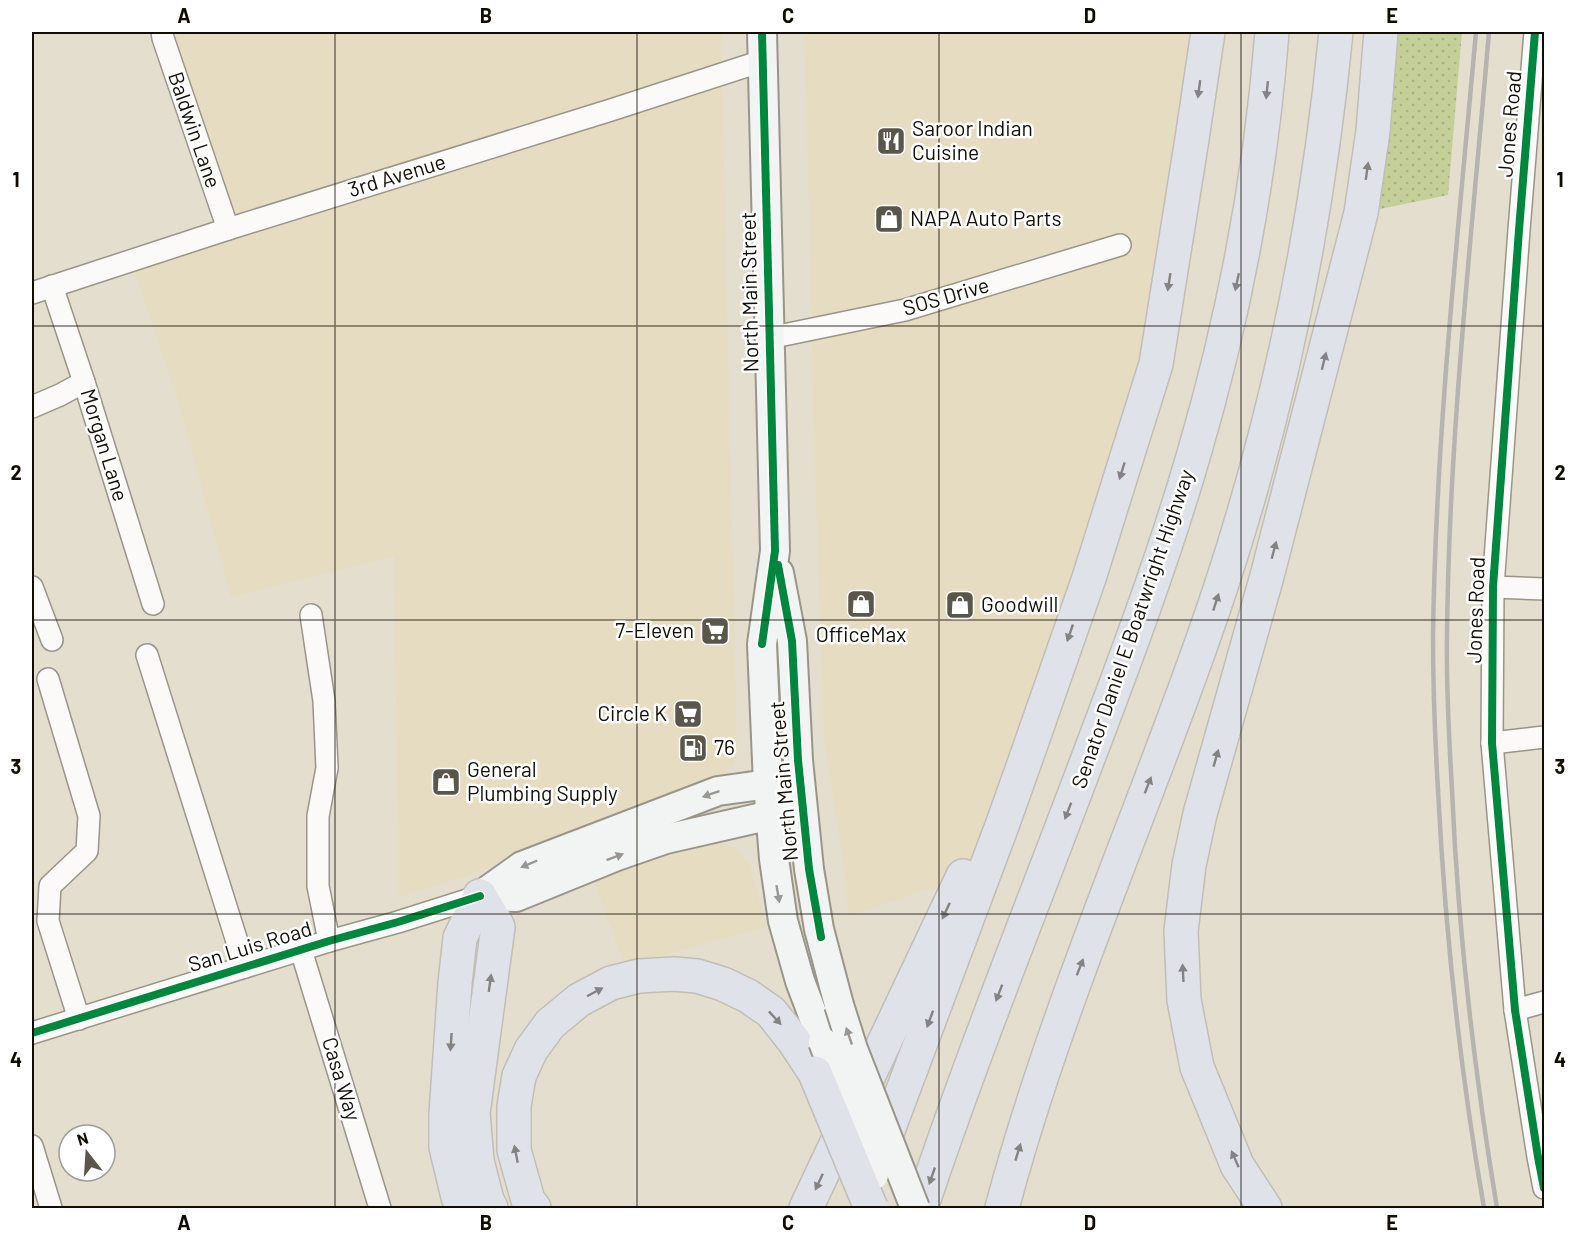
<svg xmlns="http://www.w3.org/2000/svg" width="1576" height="1240" font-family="Barlow,sans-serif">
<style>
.built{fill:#e5dcc1}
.grass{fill:url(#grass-dots)}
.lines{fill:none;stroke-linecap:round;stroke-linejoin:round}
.street-casing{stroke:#999589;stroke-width:24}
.secondary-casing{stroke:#999589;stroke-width:32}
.highway-casing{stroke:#c1beb7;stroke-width:36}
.street{stroke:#fbfaf8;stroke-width:21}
.secondary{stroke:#f2f3f3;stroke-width:28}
.highway{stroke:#dfe3e9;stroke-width:33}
.rail{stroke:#b5b4b0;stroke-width:4.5}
.secondary-bridge-casing{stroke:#999589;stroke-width:32;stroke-linecap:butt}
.highway-bridge-casing{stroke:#c1beb7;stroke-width:36;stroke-linecap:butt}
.secondary-bridge{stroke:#f2f3f3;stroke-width:28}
.highway-bridge{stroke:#dfe3e9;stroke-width:33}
.cycleway-casing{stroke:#fff;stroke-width:11}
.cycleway{stroke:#00873e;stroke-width:8}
.oneway{fill:#828382}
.oneway2{fill:#989794}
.grid{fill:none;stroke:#110d05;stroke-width:1.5;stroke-opacity:0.55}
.labels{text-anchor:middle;stroke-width:5;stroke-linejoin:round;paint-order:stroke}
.street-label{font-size:21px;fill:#110d05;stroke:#fff}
.poi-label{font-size:21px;fill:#110d05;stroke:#fff;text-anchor:start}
.neatline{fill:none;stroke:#110d05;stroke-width:2}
.grid-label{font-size:20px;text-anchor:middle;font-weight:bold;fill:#110d05}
</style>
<defs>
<pattern id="grass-dots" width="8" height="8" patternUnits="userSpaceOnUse" patternTransform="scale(1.5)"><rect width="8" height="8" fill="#c5d099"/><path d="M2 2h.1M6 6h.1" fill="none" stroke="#a8b182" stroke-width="1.8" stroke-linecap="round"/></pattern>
</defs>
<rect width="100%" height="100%" fill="#e4dece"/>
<g class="built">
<polygon points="162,32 721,32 737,755 733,765 722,774 618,811 505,861 466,876 399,897 394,556 231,597 179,403 131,260 227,228"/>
<polygon points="804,32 1208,32 1156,364 990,813 962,877 849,916 845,874 824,739 813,405 811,270"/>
<polygon points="726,844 736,848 749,864 767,927 625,965 593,880 676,854 711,845"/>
</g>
<polygon class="grass" points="1381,32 1462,32 1448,195 1361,213"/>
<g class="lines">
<g class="street-casing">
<g id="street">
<polyline points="162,32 163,38 228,229"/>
<polyline points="1535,32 1519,230 1493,587 1492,743 1515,1010 1538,1157 1544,1188"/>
<polyline points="52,286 84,382 153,604"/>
<polyline points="32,293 228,229 611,110 762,61"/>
<polyline points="769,338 905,310 1120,245"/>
<polyline points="32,407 60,395 84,382"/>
<polyline points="32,587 52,640"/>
<polyline points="1493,587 1544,589"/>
<polyline points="311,615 324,701 327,768 318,816 318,886 329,941"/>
<polyline points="147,655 245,967"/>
<polyline points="48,679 89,816 87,851 50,886 48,921 79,1019"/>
<polyline points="1492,743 1544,737"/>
<polyline points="301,950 380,1208"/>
<polyline points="1515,1010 1544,1002"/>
<polyline points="32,1033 329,941 398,922 480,896"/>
<polyline points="32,1146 51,1208"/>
</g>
</g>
<g class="secondary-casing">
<g id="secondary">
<polyline points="762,32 775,551 762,644 768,784 774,859 783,921 800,981 823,1042"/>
<polyline points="779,573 792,641 798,760 809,869 819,929 839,1005"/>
<polyline points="480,896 522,866 718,791 768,784 786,789"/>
<polyline points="480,896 516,897 617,856 666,839 771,815 785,805"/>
</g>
</g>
<g class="highway-casing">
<g id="highway">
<polyline points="480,896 498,927 473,1113 477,1161 487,1200 491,1208"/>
<polyline points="878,1157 1003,823 1030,747 1089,578 1156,364 1192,139 1208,32"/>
<polyline points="463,1208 458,1197 446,1147 446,1114 455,983 460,938 480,896"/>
<polyline points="534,1208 528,1200 514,1150 514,1106 519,1076 531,1050 550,1024 579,1000 611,983 639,976 674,974 697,976 723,984 748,996 771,1012 794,1041 815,1073"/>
<polyline points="806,1208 963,876"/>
<path d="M921,1208C971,1058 1031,910 1087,761C1125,661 1163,560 1193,457C1234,318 1261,176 1272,32"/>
<path d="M1002,1208C1054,1013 1136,829 1203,639C1273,442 1316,239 1336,32"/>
<polyline points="1265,1208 1237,1165 1197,1067 1184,1000 1181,931 1189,865 1200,814 1267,576 1361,213 1373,131 1381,32"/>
</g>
</g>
<use href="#street" class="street"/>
<use href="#secondary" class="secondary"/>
<use href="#highway" class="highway"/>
<g class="rail">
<path d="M1476,32C1458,233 1436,433 1433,635C1433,687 1435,739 1438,790C1445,930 1460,1070 1484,1208"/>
<path d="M1489,32C1472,232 1449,434 1447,635C1446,687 1449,739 1452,790C1458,930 1474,1070 1497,1208"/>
</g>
<g class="secondary-bridge-casing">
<g id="secondary-bridge">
<polyline points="839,1005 853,1049 915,1208"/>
<polyline points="823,1042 874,1175"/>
</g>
</g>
<g class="highway-bridge-casing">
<polyline id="highway-bridge" points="815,1073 871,1208"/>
</g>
<use href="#secondary-bridge" class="secondary-bridge"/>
<use href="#highway-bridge" class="highway-bridge"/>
<g class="cycleway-casing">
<g id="cycleway">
<polyline points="762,32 775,551 762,644"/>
<polyline points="1535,32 1519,230 1493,587 1492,743 1515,1010 1538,1157 1544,1188"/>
<polyline points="778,565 792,641 798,760 809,869 821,937"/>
<polyline points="32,1033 329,941 398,922 480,896"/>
</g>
</g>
<use href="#cycleway" class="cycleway"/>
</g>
<defs><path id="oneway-solid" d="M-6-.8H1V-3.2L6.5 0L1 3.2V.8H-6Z" transform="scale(1.5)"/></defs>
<g class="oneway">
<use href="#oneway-solid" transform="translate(1199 89) rotate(98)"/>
<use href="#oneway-solid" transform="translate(1267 90) rotate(96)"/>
<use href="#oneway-solid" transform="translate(1367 171) rotate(-82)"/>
<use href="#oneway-solid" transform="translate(1169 282) rotate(99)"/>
<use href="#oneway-solid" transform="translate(1237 282) rotate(102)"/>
<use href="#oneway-solid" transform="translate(1324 361) rotate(-76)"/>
<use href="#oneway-solid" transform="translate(1122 471) rotate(107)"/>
<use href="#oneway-solid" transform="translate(1274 550) rotate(-75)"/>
<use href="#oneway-solid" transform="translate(1216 602) rotate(-72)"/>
<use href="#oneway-solid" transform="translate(1070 633) rotate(109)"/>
<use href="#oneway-solid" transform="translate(1216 758) rotate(-74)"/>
<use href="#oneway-solid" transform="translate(1148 785) rotate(-69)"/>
<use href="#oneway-solid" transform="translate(1068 811) rotate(111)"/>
<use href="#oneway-solid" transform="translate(946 911) rotate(115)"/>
<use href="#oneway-solid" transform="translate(1080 967) rotate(-69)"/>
<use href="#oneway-solid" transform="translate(1183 973) rotate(-93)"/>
<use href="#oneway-solid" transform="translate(490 983) rotate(-82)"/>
<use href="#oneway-solid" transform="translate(595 992) rotate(-28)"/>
<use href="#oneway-solid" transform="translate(999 993) rotate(111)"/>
<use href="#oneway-solid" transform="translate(775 1018) rotate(47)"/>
<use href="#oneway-solid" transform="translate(930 1019) rotate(110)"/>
<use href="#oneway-solid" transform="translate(451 1042) rotate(94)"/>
<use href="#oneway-solid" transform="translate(1018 1152) rotate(-73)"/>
<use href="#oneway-solid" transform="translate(516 1154) rotate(-101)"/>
<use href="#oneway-solid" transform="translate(1235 1159) rotate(-114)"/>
<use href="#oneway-solid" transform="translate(932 1176) rotate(109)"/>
<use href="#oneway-solid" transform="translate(819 1182) rotate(115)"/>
</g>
<g class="oneway2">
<use href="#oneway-solid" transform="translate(711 794) rotate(161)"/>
<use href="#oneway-solid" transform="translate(615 857) rotate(-21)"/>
<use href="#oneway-solid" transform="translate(529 864) rotate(157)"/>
<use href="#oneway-solid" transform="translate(778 894) rotate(80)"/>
<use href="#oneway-solid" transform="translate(849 1036) rotate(-109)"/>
</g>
<path class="grid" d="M335,32V1208M637,32V1208M939,32V1208M1241,32V1208M32,326H1544M32,620H1544M32,914H1544"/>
<defs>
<g id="restaurant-square" transform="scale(1.5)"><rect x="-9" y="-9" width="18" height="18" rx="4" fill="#5b564b" stroke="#fff"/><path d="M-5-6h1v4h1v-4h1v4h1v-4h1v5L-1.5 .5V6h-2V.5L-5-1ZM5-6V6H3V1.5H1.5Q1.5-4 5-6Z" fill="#fff"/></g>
<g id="shop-square" transform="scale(1.5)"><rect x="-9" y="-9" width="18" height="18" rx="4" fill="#5b564b" stroke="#fff"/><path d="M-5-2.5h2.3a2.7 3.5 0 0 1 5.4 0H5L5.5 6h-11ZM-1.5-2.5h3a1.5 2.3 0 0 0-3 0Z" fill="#fff"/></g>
<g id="supermarket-square" transform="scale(1.5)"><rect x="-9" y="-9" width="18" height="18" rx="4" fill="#5b564b" stroke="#fff"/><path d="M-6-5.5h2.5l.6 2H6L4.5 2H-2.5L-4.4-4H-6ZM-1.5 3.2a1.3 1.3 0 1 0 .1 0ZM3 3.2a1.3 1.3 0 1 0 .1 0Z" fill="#fff"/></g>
<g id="fuel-square" transform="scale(1.5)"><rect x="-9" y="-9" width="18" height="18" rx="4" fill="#5b564b" stroke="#fff"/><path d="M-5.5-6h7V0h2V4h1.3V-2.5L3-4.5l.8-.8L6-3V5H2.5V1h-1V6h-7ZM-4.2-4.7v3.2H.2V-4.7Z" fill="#fff"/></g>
</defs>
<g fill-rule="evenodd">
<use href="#restaurant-square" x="891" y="141"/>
<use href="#shop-square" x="889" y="219"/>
<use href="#shop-square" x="861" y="604"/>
<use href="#shop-square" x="960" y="605"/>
<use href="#supermarket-square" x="715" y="631"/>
<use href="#supermarket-square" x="688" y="714"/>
<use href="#fuel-square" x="693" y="748"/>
<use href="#shop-square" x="446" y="782"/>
</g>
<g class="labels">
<g class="street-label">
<text transform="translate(1510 124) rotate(-85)" y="7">Jones Road</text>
<text transform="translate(194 130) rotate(71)" y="7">Baldwin Lane</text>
<text transform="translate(397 176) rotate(-17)" y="7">3rd Avenue</text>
<text transform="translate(750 292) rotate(-91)" y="7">North Main Street</text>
<text transform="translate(946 297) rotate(-16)" y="7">SOS Drive</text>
<text transform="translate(104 445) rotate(73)" y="7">Morgan Lane</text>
<text transform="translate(1476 610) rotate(-88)" y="7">Jones Road</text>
<text transform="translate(1133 629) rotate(-71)" y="7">Senator Daniel E Boatwright Highway</text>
<text transform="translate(784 781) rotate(-95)" y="7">North Main Street</text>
<text transform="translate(250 947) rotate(-17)" y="7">San Luis Road</text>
<text transform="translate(341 1079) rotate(73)" y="7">Casa Way</text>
</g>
<g class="poi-label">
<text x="912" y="136">Saroor Indian<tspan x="912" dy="24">Cuisine</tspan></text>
<text x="910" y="226">NAPA Auto Parts</text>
<text x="981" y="612">Goodwill</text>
<text x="694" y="638" text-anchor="end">7-Eleven</text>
<text x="861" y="642" text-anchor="middle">OfficeMax</text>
<text x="667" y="721" text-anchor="end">Circle K</text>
<text x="714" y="755">76</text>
<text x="467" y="777">General<tspan x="467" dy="24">Plumbing Supply</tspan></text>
</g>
</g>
<rect width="1576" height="1240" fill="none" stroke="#ffffff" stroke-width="66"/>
<g transform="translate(87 1153) rotate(343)"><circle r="28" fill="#ffffff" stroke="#a09e9b" stroke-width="1.5"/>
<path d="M0-4.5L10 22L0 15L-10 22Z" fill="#5b564b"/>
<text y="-9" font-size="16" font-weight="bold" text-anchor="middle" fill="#110d05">N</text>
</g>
<rect x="33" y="33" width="1510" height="1174" class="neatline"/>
<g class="grid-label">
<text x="184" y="23">A</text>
<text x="486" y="23">B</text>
<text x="788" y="23">C</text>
<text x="1090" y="23">D</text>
<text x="1392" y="23">E</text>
<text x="16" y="187">1</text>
<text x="1560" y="187">1</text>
<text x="16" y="480">2</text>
<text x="1560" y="480">2</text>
<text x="16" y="774">3</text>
<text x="1560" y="774">3</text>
<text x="16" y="1067">4</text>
<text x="1560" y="1067">4</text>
<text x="184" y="1230">A</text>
<text x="486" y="1230">B</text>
<text x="788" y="1230">C</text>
<text x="1090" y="1230">D</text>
<text x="1392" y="1230">E</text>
</g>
</svg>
